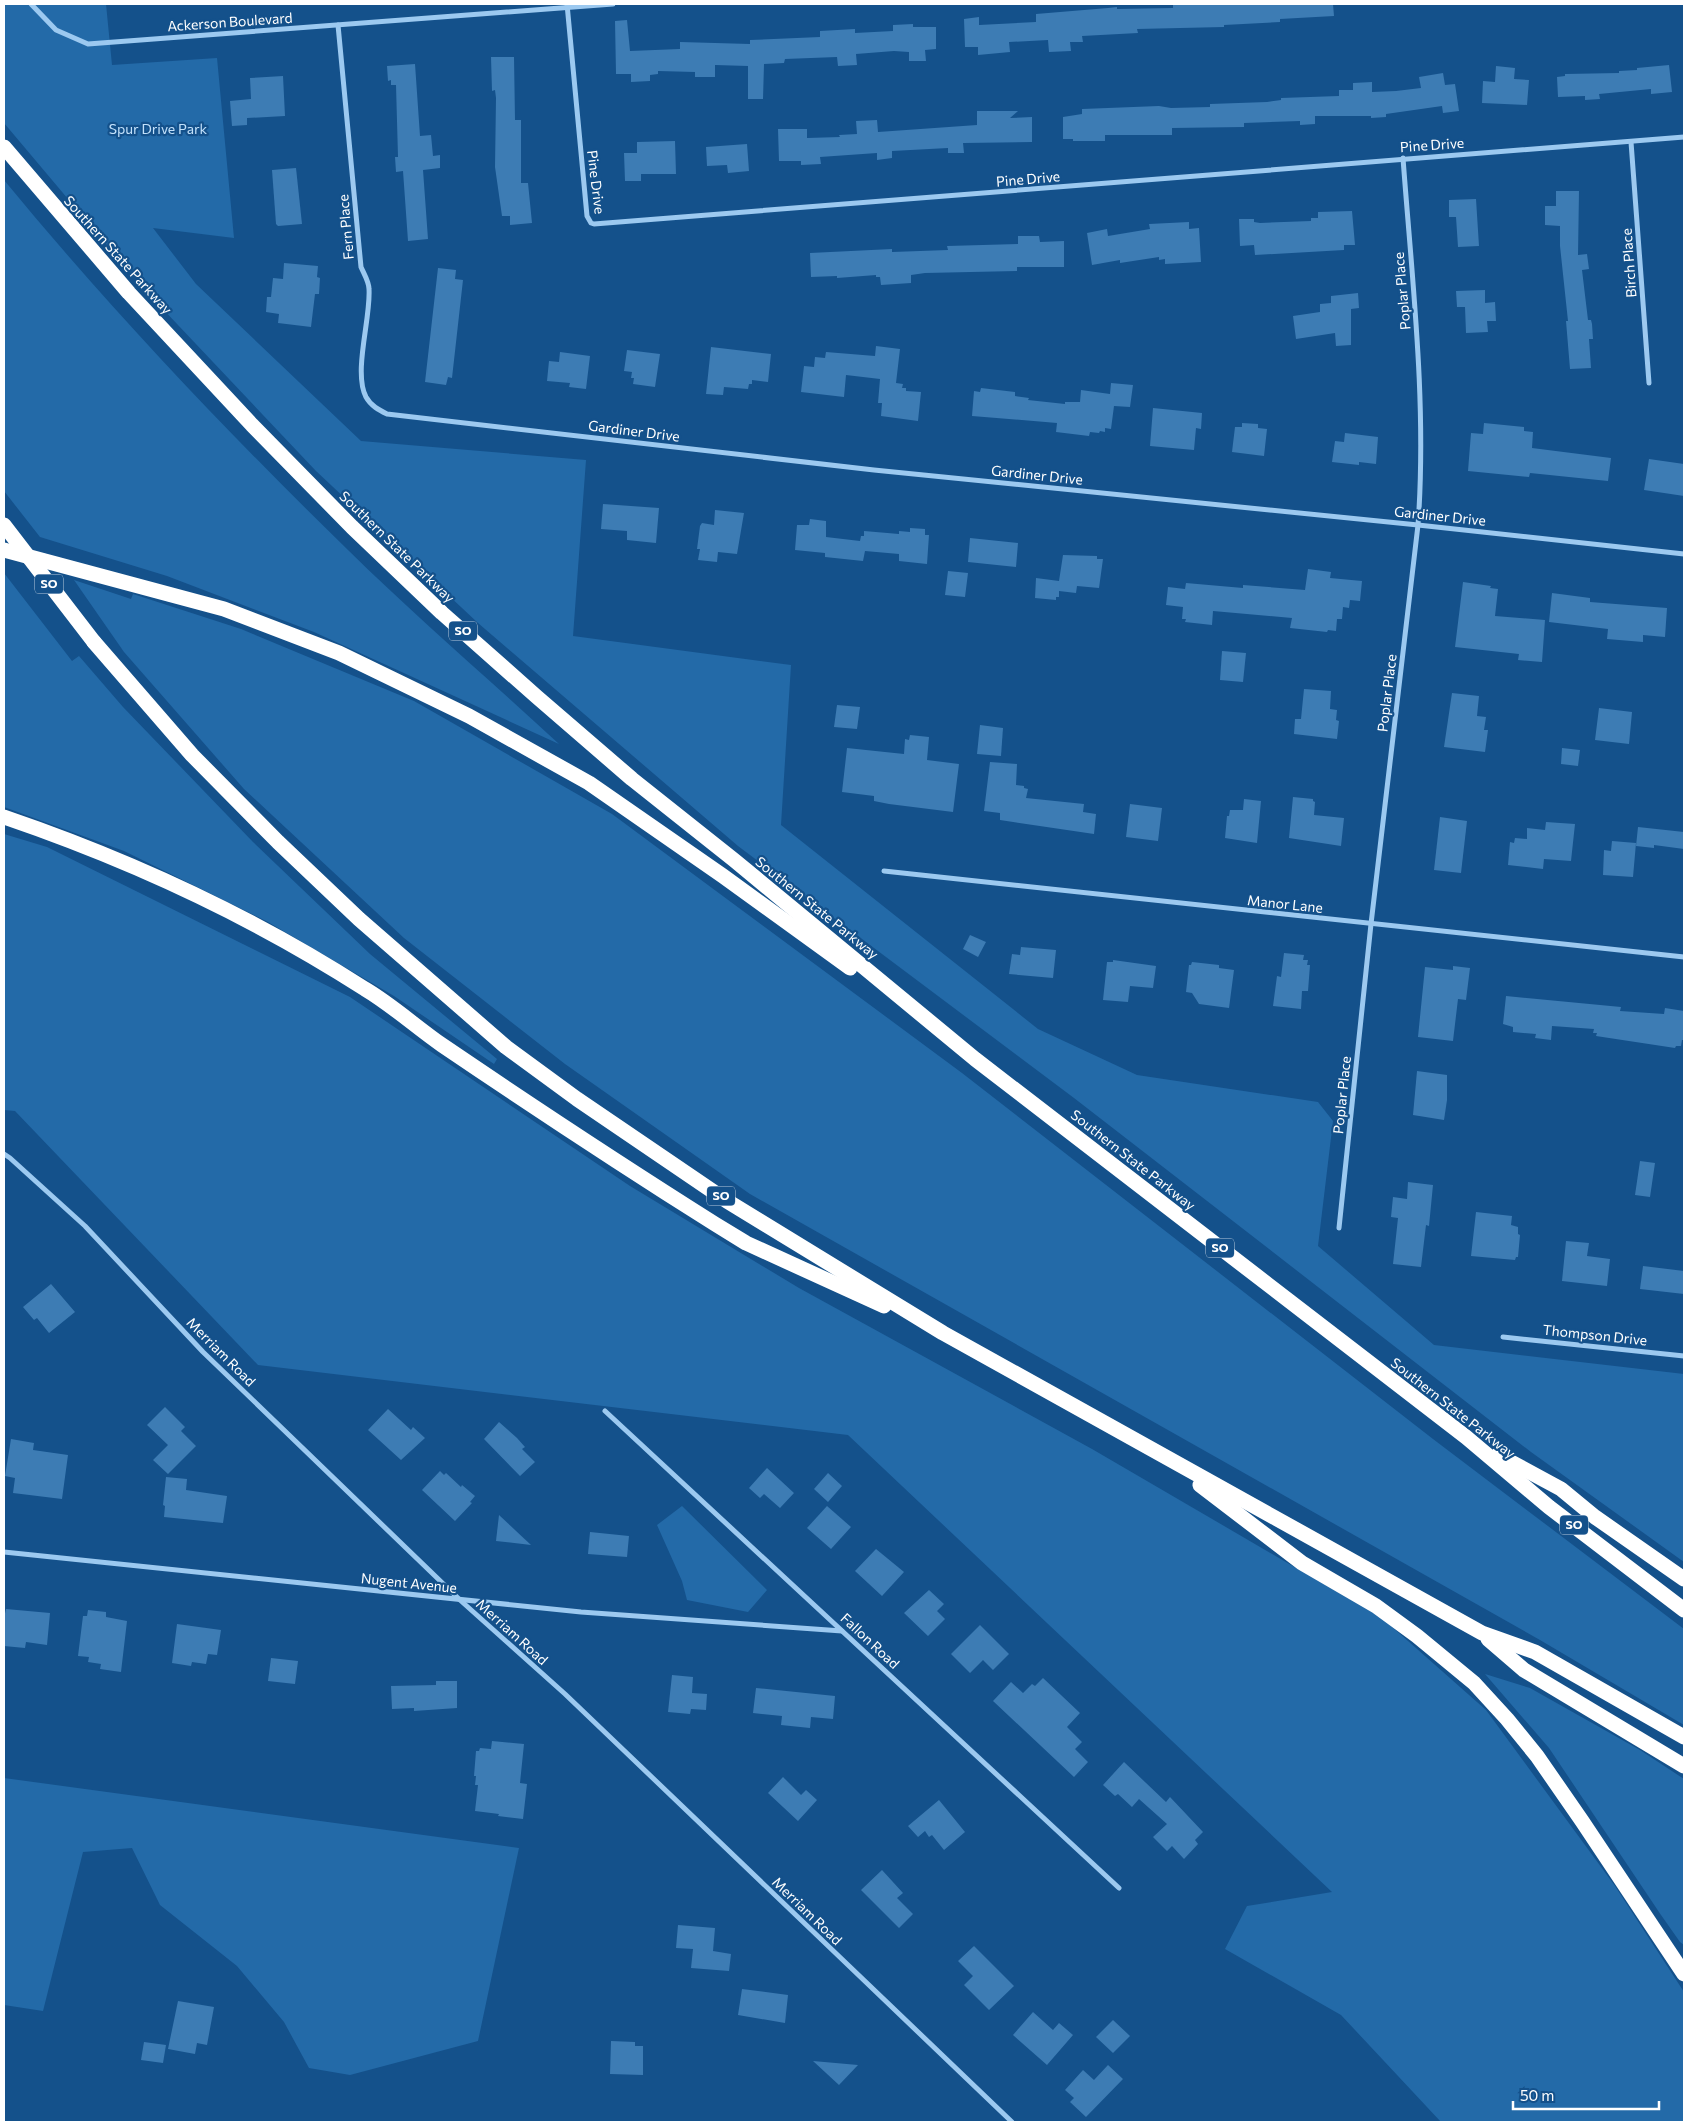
<svg xmlns="http://www.w3.org/2000/svg" width="1688" height="2126" font-family="Commissioner,sans-serif">
<style>
.green{fill:#236aa8}
.building{fill:#3d7cb4}
.lines{fill:none;stroke-linecap:round;stroke-linejoin:round}
.street{stroke:#9cc9f0;stroke-width:5}
.highway{stroke:#fff;stroke-width:15}
.highway-bridge{stroke:#fff;stroke-width:15}
.labels{text-anchor:middle;stroke-width:4.5;stroke-linejoin:round;paint-order:stroke}
.shield{fill:#14518b;stroke:#b8cbdc;stroke-width:1}
.shield-label{font-size:12px;font-weight:bold;fill:#fff}
.street-label{font-size:14px;fill:#fff;stroke:#14518b}
.park-label{font-size:14px;fill:#c2e1fb;stroke:#14518b}
</style>
<rect width="100%" height="100%" fill="#14518b"/>
<g class="green">
<polygon points="4,4 106,4 112,65 217,58 234,238 153,228 196,284 361,441 586,460 573,636 791,665 781,825 1038,1029 1137,1075 1318,1102 1333,1121 1318,1246 1434,1345 1684,1374 1684,1562 1531,1452 1074,1098 738,846 478,623 316,471 143,288 4,123"/>
<path d="M4,180C111,310 228,433 348,550C416,617 489,679 559,744L314,632L167,576L40,537L4,491Z"/>
<polygon points="4,573 72,661 79,656 123,707 253,842 370,954 497,1059 494,1064 394,996 268,922 124,851 4,807"/>
<polygon points="74,580 131,599 133,594 241,629 414,701 612,814 962,1073 1433,1439 1684,1629 1684,1725 1540,1640 750,1194 565,1064 404,938 244,789 124,652"/>
<polygon points="4,834 47,847 350,997 630,1186 799,1288 1092,1449 1382,1618 1486,1710 1615,1886 1684,1992 1684,2122 1441,2122 1341,2015 1225,1949 1247,1906 1332,1892 848,1435 258,1365 15,1111 4,1110"/>
<polygon points="682,1506 767,1590 748,1612 687,1600 682,1581 657,1525"/>
<polygon points="1485,1674 1530,1688 1640,1750 1684,1779 1684,1945 1680,1942 1661,1915 1549,1748"/>
<polygon points="4,1778 519,1848 478,2041 350,2075 309,2068 284,2022 237,1966 160,1905 132,1848 83,1852 43,2011 4,2005"/>
</g>
<g class="building">
<polygon points="1173,4 1333,4 1334,16 1280,19 1280,22 1224,25 1224,27 1137,29 1138,33 1082,36 1083,42 1070,42 1071,51 1049,52 1048,40 1009,42 1010,52 978,55 978,47 965,47 964,19 979,17 979,25 1036,22 1036,14 1108,8 1117,7 1117,9 1173,8"/>
<polygon points="627,20 630,51 680,49 680,42 750,44 750,40 820,37 820,31 855,29 855,33 893,31 893,25 913,24 913,27 936,27 936,49 925,50 926,61 909,61 909,52 894,51 856,54 857,65 838,66 837,57 785,59 784,63 764,64 763,99 748,99 748,66 715,65 715,77 695,77 695,72 658,71 658,74 650,75 650,81 631,82 631,74 616,74 615,21"/>
<polygon points="491,57 514,57 515,120 521,120 521,183 528,183 532,223 510,225 510,216 502,216 495,167 496,98 495,90 492,91"/>
<polygon points="415,64 420,136 431,135 433,156 440,155 440,168 423,170 428,239 408,241 403,171 396,172 395,157 398,157 396,85 391,85 391,80 388,81 387,66"/>
<polygon points="1669,65 1672,92 1651,94 1651,89 1599,94 1600,99 1585,100 1585,96 1558,97 1557,77 1565,76 1565,74 1619,73 1619,71 1637,70 1637,68"/>
<polygon points="1496,66 1515,68 1514,79 1529,80 1527,105 1482,103 1483,81 1495,82"/>
<polygon points="1443,73 1445,85 1455,84 1459,111 1443,113 1442,106 1386,114 1386,117 1371,118 1371,116 1315,116 1315,124 1300,125 1300,121 1244,123 1244,127 1172,128 1172,135 1105,135 1105,141 1073,141 1073,139 1063,139 1063,117 1082,114 1082,109 1159,106 1171,108 1210,107 1210,104 1267,102 1281,100 1281,98 1339,96 1339,90 1353,90 1353,83 1372,82 1372,92 1396,91 1421,88 1419,77"/>
<polygon points="283,76 285,116 247,118 247,125 232,126 230,101 251,99 250,78"/>
<polygon points="977,111 1018,111 1010,118 1032,117 1032,142 963,143 964,153 948,153 948,148 892,151 892,158 877,160 877,153 820,157 821,164 801,165 801,161 779,161 778,129 807,129 807,138 840,137 839,135 857,134 856,121 877,120 878,132 977,125"/>
<polygon points="675,141 676,174 641,174 641,181 625,181 624,153 637,153 637,142"/>
<polygon points="747,144 749,171 728,173 727,165 707,166 706,147"/>
<polygon points="296,168 302,224 278,226 276,224 272,170"/>
<polygon points="1556,191 1579,191 1578,255 1587,254 1589,269 1582,270 1588,320 1591,320 1592,324 1593,339 1589,339 1591,368 1570,369 1566,321 1568,321 1560,246 1560,226 1545,225 1545,206 1556,206"/>
<polygon points="1476,199 1479,246 1458,247 1456,217 1449,217 1449,200"/>
<polygon points="1352,211 1355,245 1344,245 1344,250 1255,255 1254,245 1240,246 1239,219 1254,219 1254,222 1260,223 1311,221 1311,218 1318,218 1318,212"/>
<polygon points="1189,222 1189,229 1199,228 1201,262 1165,264 1165,259 1159,260 1159,257 1120,263 1120,260 1092,265 1087,233 1107,229 1108,236 1150,229 1149,224"/>
<polygon points="1018,236 1039,236 1040,242 1064,241 1064,267 1017,267 1017,271 925,273 911,275 911,283 881,285 880,277 876,277 876,275 837,278 837,276 811,277 810,253 892,249 892,252 948,250 947,246 1018,244"/>
<polygon points="284,263 318,266 317,277 320,278 319,294 315,294 311,327 278,323 279,314 266,312 267,297 271,297 273,278 283,279"/>
<polygon points="438,268 456,270 455,279 463,280 452,378 448,377 446,385 425,382"/>
<polygon points="1485,290 1485,303 1495,302 1496,321 1487,321 1488,332 1466,333 1465,307 1457,307 1456,291"/>
<polygon points="1358,293 1359,308 1351,309 1351,345 1336,346 1335,333 1296,339 1293,316 1320,312 1320,304 1331,303 1331,296"/>
<polygon points="876,346 900,349 896,383 903,384 902,388 906,388 906,391 921,392 918,421 881,416 882,403 878,403 880,379 846,375 844,397 801,392 804,366 814,367 815,357 825,358 826,352 875,356"/>
<polygon points="711,347 771,354 768,382 752,380 752,384 749,384 748,389 724,387 723,395 706,394"/>
<polygon points="627,350 660,354 655,387 633,384 634,378 631,378 632,372 624,371"/>
<polygon points="560,352 590,356 586,389 569,387 570,383 547,381 549,361 559,362"/>
<polygon points="1111,383 1133,385 1130,407 1114,406 1111,429 1105,428 1105,432 1100,431 1099,433 1090,432 1089,436 1056,432 1057,423 972,416 974,391 980,392 981,388 1015,392 1015,396 1029,398 1028,400 1065,404 1065,402 1080,402 1081,390 1110,394"/>
<polygon points="1153,408 1202,413 1201,429 1196,428 1194,450 1150,446"/>
<polygon points="1242,423 1258,424 1258,428 1267,429 1264,456 1232,452 1235,427 1242,427"/>
<polygon points="1484,423 1524,427 1524,431 1533,432 1532,448 1611,458 1608,481 1530,473 1529,477 1468,471 1471,433 1483,434"/>
<polygon points="1345,433 1378,437 1376,464 1359,462 1359,465 1332,462 1335,441 1344,442"/>
<polygon points="1649,459 1684,464 1684,496 1644,490"/>
<polygon points="603,504 659,508 656,543 627,540 627,531 601,529"/>
<polygon points="715,510 744,513 737,554 718,552 717,562 698,560 700,549 697,549 700,526 702,523 714,525"/>
<polygon points="810,519 826,521 826,537 860,541 861,536 864,536 864,531 899,534 899,531 910,532 910,528 925,529 925,535 929,535 927,564 899,561 899,554 865,551 863,561 825,557 825,553 795,550 797,525 809,525"/>
<polygon points="970,538 1018,543 1016,567 968,562"/>
<polygon points="1063,555 1097,556 1097,559 1103,559 1099,588 1077,586 1076,593 1059,591 1059,597 1056,597 1056,600 1035,598 1036,578 1059,581"/>
<polygon points="1308,569 1331,572 1330,578 1362,581 1360,601 1350,600 1349,608 1343,607 1342,619 1337,619 1336,631 1328,630 1327,632 1290,628 1292,618 1213,611 1212,625 1185,622 1186,619 1182,619 1183,607 1166,605 1168,587 1185,589 1186,583 1243,588 1243,585 1305,590"/>
<polygon points="948,571 968,573 965,597 945,595"/>
<polygon points="1463,582 1491,586 1490,588 1498,589 1495,616 1545,620 1542,662 1518,660 1519,654 1455,647"/>
<polygon points="1552,593 1590,598 1590,602 1667,608 1665,637 1643,635 1643,642 1607,639 1608,629 1549,622"/>
<polygon points="1222,651 1246,653 1243,682 1220,680"/>
<polygon points="1304,689 1331,691 1330,709 1337,710 1336,720 1339,721 1337,739 1294,734 1295,719 1301,719"/>
<polygon points="1452,693 1479,696 1477,716 1486,717 1484,730 1488,730 1485,752 1444,747"/>
<polygon points="837,705 860,707 857,729 834,727"/>
<polygon points="1599,708 1632,712 1629,744 1595,740"/>
<polygon points="980,725 1003,728 1001,756 977,754"/>
<polygon points="910,735 929,737 927,760 959,764 953,812 889,804 874,801 874,796 842,792 847,748 904,754 905,739 909,740"/>
<polygon points="1562,748 1580,750 1578,766 1561,764"/>
<polygon points="990,762 1017,764 1016,785 1024,786 1024,788 1028,789 1026,798 1084,804 1083,812 1096,814 1094,834 1000,820 1000,813 984,811"/>
<polygon points="1293,797 1313,799 1313,801 1315,802 1314,815 1344,818 1341,846 1289,838"/>
<polygon points="1244,799 1261,801 1257,843 1225,838 1227,816 1229,816 1230,810 1243,810"/>
<polygon points="1130,804 1162,808 1158,841 1126,837"/>
<polygon points="1440,817 1467,821 1461,873 1434,870"/>
<polygon points="1546,822 1575,824 1571,861 1544,859 1543,869 1508,865 1510,842 1514,843 1515,838 1527,839 1527,828 1545,830"/>
<polygon points="1638,827 1684,832 1684,849 1654,845 1654,848 1636,846"/>
<polygon points="1612,841 1636,843 1633,877 1603,875 1604,850 1611,851"/>
<polygon points="970,935 986,942 978,957 963,949"/>
<polygon points="1021,947 1056,950 1053,978 1009,974 1012,954 1020,955"/>
<polygon points="1284,953 1304,955 1303,960 1308,960 1307,965 1310,965 1308,991 1302,991 1301,1009 1273,1006 1277,976 1281,977"/>
<polygon points="1113,960 1156,966 1153,988 1130,986 1128,1002 1103,1000 1107,962 1113,962"/>
<polygon points="1192,962 1219,965 1219,968 1234,970 1229,1008 1199,1004 1192,993 1186,992 1189,965 1191,965"/>
<polygon points="1453,966 1470,968 1466,1000 1458,999 1453,1041 1418,1037 1425,967 1453,970"/>
<polygon points="1506,996 1621,1007 1620,1011 1664,1014 1665,1008 1684,1011 1684,1040 1682,1040 1681,1046 1676,1046 1675,1048 1596,1036 1597,1033 1593,1033 1594,1029 1552,1026 1551,1040 1535,1038 1536,1034 1513,1032 1513,1027 1503,1024"/>
<polygon points="1417,1071 1447,1075 1447,1100 1444,1120 1413,1115"/>
<polygon points="1640,1161 1655,1163 1650,1197 1635,1195"/>
<polygon points="1408,1182 1433,1185 1429,1226 1426,1225 1421,1267 1393,1264 1398,1218 1391,1217 1393,1197 1407,1199"/>
<polygon points="1476,1212 1512,1216 1511,1225 1518,1227 1518,1234 1520,1235 1518,1257 1516,1257 1515,1260 1471,1256"/>
<polygon points="1566,1241 1589,1243 1587,1256 1610,1259 1607,1286 1562,1281"/>
<polygon points="1643,1266 1684,1271 1684,1294 1640,1289"/>
<polygon points="51,1284 75,1312 49,1333 37,1318 34,1320 23,1307"/>
<polygon points="165,1407 185,1427 181,1431 196,1446 168,1474 153,1460 168,1445 147,1425"/>
<polygon points="388,1409 411,1430 413,1427 425,1438 401,1460 368,1430"/>
<polygon points="499,1422 517,1438 525,1447 522,1449 535,1462 520,1476 484,1439"/>
<polygon points="11,1439 34,1443 33,1450 68,1455 62,1499 13,1493 15,1478 5,1476"/>
<polygon points="767,1468 794,1493 780,1508 764,1494 760,1498 749,1488"/>
<polygon points="440,1471 444,1475 446,1473 461,1487 462,1485 475,1496 470,1502 472,1503 455,1521 422,1490"/>
<polygon points="828,1473 842,1486 828,1502 814,1489"/>
<polygon points="166,1477 187,1479 186,1490 227,1496 223,1523 164,1517 165,1506 163,1505"/>
<polygon points="827,1506 851,1527 831,1549 807,1528"/>
<polygon points="499,1515 531,1545 496,1541"/>
<polygon points="590,1532 629,1536 627,1557 588,1554"/>
<polygon points="876,1549 904,1572 882,1596 855,1571"/>
<polygon points="929,1590 944,1604 937,1611 945,1619 928,1636 904,1613"/>
<polygon points="6,1609 50,1613 47,1645 26,1642 25,1648 4,1646 4,1618"/>
<polygon points="88,1610 106,1612 106,1617 127,1621 121,1672 100,1669 101,1664 88,1662 89,1657 78,1656 83,1616 87,1616"/>
<polygon points="177,1624 221,1630 217,1655 208,1654 206,1664 192,1662 191,1666 172,1663"/>
<polygon points="980,1625 1009,1654 993,1670 983,1660 970,1673 951,1654"/>
<polygon points="271,1658 298,1661 295,1684 268,1681"/>
<polygon points="672,1675 693,1677 692,1693 707,1694 706,1710 691,1709 690,1714 668,1712"/>
<polygon points="1043,1678 1080,1713 1067,1727 1082,1742 1075,1749 1088,1762 1074,1777 993,1701 1011,1682 1023,1693 1032,1684 1035,1686"/>
<polygon points="436,1681 457,1681 457,1708 414,1711 414,1708 392,1709 391,1686 436,1685"/>
<polygon points="756,1688 835,1696 833,1719 811,1717 810,1728 781,1725 782,1716 753,1713"/>
<polygon points="492,1741 524,1744 520,1783 527,1784 523,1819 498,1816 499,1814 475,1811 478,1785 475,1785 476,1776 474,1776 476,1751 479,1751 480,1748 491,1749"/>
<polygon points="1124,1762 1166,1802 1170,1797 1203,1832 1195,1840 1198,1844 1184,1859 1172,1846 1167,1851 1153,1837 1167,1824 1139,1799 1132,1807 1118,1794 1115,1796 1103,1785"/>
<polygon points="783,1777 801,1795 806,1790 817,1800 798,1821 768,1793"/>
<polygon points="939,1800 965,1832 944,1850 932,1835 929,1837 925,1831 918,1837 908,1826"/>
<polygon points="882,1870 903,1893 897,1898 913,1914 899,1928 861,1890"/>
<polygon points="678,1925 715,1928 713,1951 731,1954 729,1971 691,1968 693,1949 676,1948"/>
<polygon points="974,1946 1014,1986 989,2010 964,1985 973,1976 958,1961"/>
<polygon points="742,1989 788,1995 785,2023 738,2015"/>
<polygon points="178,2001 214,2007 207,2045 197,2043 195,2054 168,2049"/>
<polygon points="1033,2012 1053,2030 1059,2023 1073,2035 1047,2065 1013,2035"/>
<polygon points="1113,2020 1130,2036 1113,2053 1096,2037"/>
<polygon points="611,2041 635,2042 635,2046 643,2046 643,2075 610,2074"/>
<polygon points="144,2042 166,2045 163,2063 141,2060"/>
<polygon points="813,2061 858,2065 839,2085"/>
<polygon points="1108,2065 1123,2079 1086,2117 1070,2102 1074,2098 1065,2090 1083,2070 1094,2080"/>
</g>
<g class="lines">
<g class="street">
<polyline points="31,4 56,30 88,44 613,4"/>
<polyline points="567,4 587,216 591,223 594,224 1684,137"/>
<path d="M338,25L361,267C364,274 369,282 369,289C371,318 353,372 366,397C371,406 379,410 387,414L874,470L1418,525L1684,554"/>
<polyline points="1631,142 1649,383"/>
<polyline points="884,871 1684,957"/>
<polyline points="4,1154 10,1158 85,1226 203,1352 460,1600 565,1694 1012,2122"/>
<path d="M1339,1228L1371,924L1418,525C1427,403 1412,280 1403,158"/>
<polyline points="1503,1337 1684,1356"/>
<polyline points="605,1411 1119,1888"/>
<polyline points="4,1552 581,1612 842,1631"/>
</g>
<g class="highway">
<polyline points="4,147 129,293 252,425 352,527 442,613 537,697 632,779 734,860 975,1059 1466,1437 1549,1507 1684,1610"/>
<polyline points="4,550 224,609 339,653 469,716 589,783 723,876 850,968"/>
<polyline points="94,642 192,755 278,842 359,919 506,1047 577,1099 727,1201 943,1333 1482,1633 1535,1652 1684,1737"/>
<path d="M4,817C130,860 253,917 365,989C392,1005 416,1027 442,1045C532,1106 623,1166 715,1224L746,1243L884,1306"/>
<polyline points="1498,1455 1561,1489 1595,1517 1684,1579"/>
<polyline points="1200,1485 1302,1563 1376,1606 1417,1636 1474,1683 1507,1719 1537,1756 1582,1821 1684,1974"/>
<polyline points="1488,1639 1524,1670 1684,1766"/>
</g>
<polyline class="highway-bridge" points="4,525 94,642"/>
</g>
<g class="labels">
<g class="shield">
<rect x="35" y="574.5" width="28" height="19" rx="4"/>
<rect x="449" y="621.5" width="28" height="19" rx="4"/>
<rect x="707" y="1186.5" width="28" height="19" rx="4"/>
<rect x="1206" y="1238.5" width="28" height="19" rx="4"/>
<rect x="1560" y="1515.5" width="28" height="19" rx="4"/>
</g>
<g class="shield-label">
<text x="49" y="588">SO</text>
<text x="463" y="635">SO</text>
<text x="721" y="1200">SO</text>
<text x="1220" y="1252">SO</text>
<text x="1574" y="1529">SO</text>
</g>
<g class="street-label">
<text transform="translate(230 22) rotate(-4)" y="5">Ackerson Boulevard</text>
<text transform="translate(1432 145) rotate(-4)" y="5">Pine Drive</text>
<text transform="translate(1028 179) rotate(-5)" y="5">Pine Drive</text>
<text transform="translate(596 182) rotate(83)" y="5">Pine Drive</text>
<text transform="translate(346 227) rotate(-95)" y="5">Fern Place</text>
<text transform="translate(118 255) rotate(48)" y="5">Southern State Parkway</text>
<text transform="translate(1629 263) rotate(-94)" y="5">Birch Place</text>
<text transform="translate(1402 291) rotate(-95)" y="5">Poplar Place</text>
<text transform="translate(634 431) rotate(7)" y="5">Gardiner Drive</text>
<text transform="translate(1037 475) rotate(6)" y="5">Gardiner Drive</text>
<text transform="translate(1440 516) rotate(6)" y="5">Gardiner Drive</text>
<text transform="translate(397 547) rotate(44)" y="5">Southern State Parkway</text>
<text transform="translate(1387 693) rotate(-83)" y="5">Poplar Place</text>
<text transform="translate(1285 904) rotate(6)" y="5">Manor Lane</text>
<text transform="translate(817 908) rotate(39)" y="5">Southern State Parkway</text>
<text transform="translate(1342 1095) rotate(-84)" y="5">Poplar Place</text>
<text transform="translate(1133 1160) rotate(38)" y="5">Southern State Parkway</text>
<text transform="translate(1595 1335) rotate(6)" y="5">Thompson Drive</text>
<text transform="translate(221 1352) rotate(45)" y="5">Merriam Road</text>
<text transform="translate(1453 1408) rotate(38)" y="5">Southern State Parkway</text>
<text transform="translate(409 1583) rotate(6)" y="5">Nugent Avenue</text>
<text transform="translate(512 1632) rotate(42)" y="5">Merriam Road</text>
<text transform="translate(870 1641) rotate(43)" y="5">Fallon Road</text>
<text transform="translate(807 1911) rotate(44)" y="5">Merriam Road</text>
</g>
<g class="park-label">
<text x="158" y="134">Spur Drive Park</text>
</g>
</g>
<rect width="1688" height="2126" fill="none" stroke="#ffffff" stroke-width="10"/>
<path d="M1513 2101v8h146v-8" fill="none" stroke="#ffffff" stroke-width="2.5"/>
<text x="1520" y="2101" font-size="15" fill="#ffffff" stroke="#14518b" stroke-width="4" paint-order="stroke">50 m</text>
</svg>
